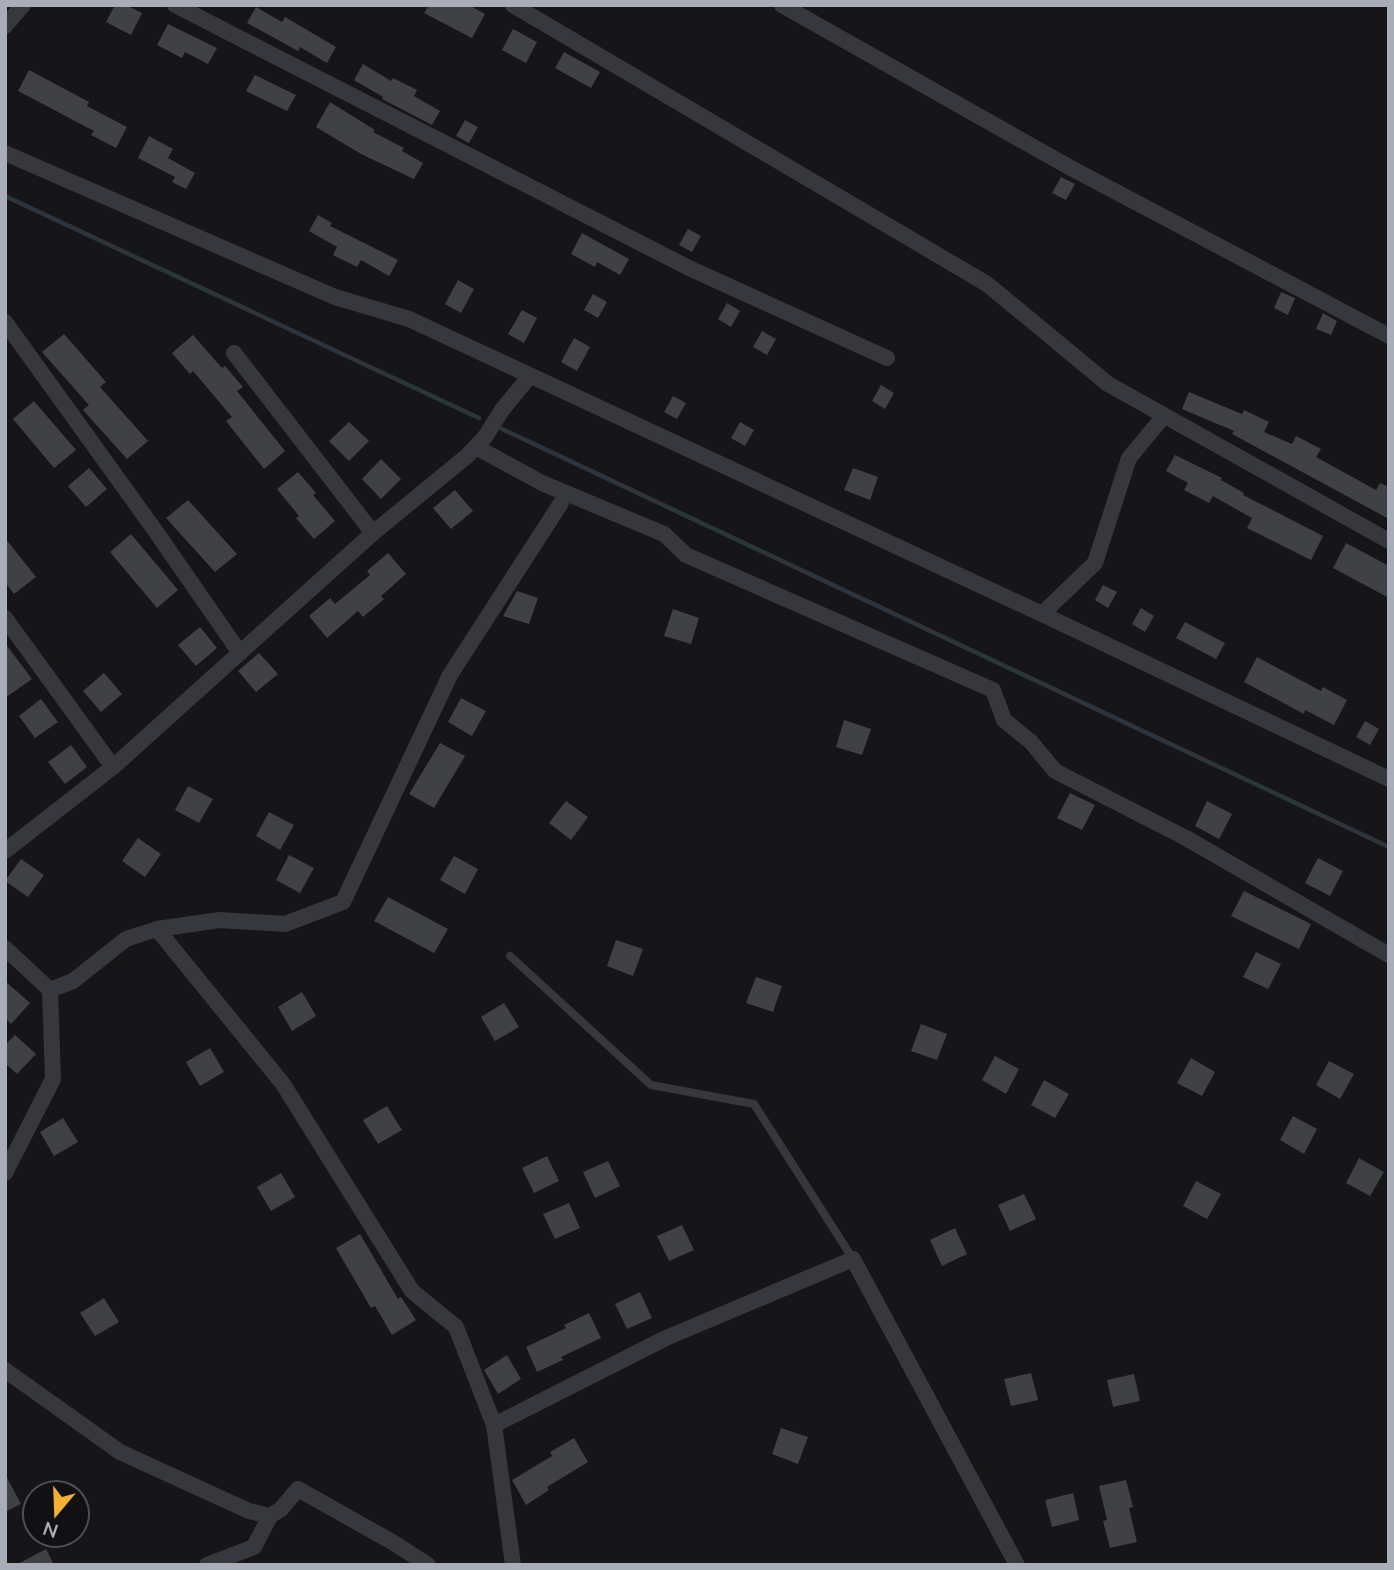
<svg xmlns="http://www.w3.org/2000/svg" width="1394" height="1570" font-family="Mulish,sans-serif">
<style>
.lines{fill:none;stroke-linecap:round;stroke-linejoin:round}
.stream{stroke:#2c353c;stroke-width:4.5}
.building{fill:#404145}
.lane{stroke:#37383d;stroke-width:8}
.street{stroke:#37383d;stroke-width:16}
</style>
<rect width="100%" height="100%" fill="#161618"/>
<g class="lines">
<g class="stream">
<polyline points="5,196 479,418"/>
<polyline points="502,429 1389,847"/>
</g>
</g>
<g class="building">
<polygon points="115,5 126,5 142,13 131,35 106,22"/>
<polygon points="429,5 469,5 485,14 472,38 424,13"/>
<polygon points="256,7 282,22 285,17 336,47 327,63 300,47 298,51 247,23"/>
<polygon points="168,24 217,48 208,64 185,52 182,58 157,45"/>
<polygon points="513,29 537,42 526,63 502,50"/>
<polygon points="564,52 600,72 591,88 555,68"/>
<polygon points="363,64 391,81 393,78 417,90 414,96 440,111 432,125 382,99 383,97 354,80"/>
<polygon points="29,70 89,102 87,106 127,127 116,148 91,135 94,131 18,91"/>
<polygon points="255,75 296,95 287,111 246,91"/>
<polygon points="330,102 375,130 373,132 404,148 402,151 423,163 414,179 361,154 316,127"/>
<polygon points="465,120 478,127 469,143 456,136"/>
<polygon points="149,136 173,149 168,158 195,173 186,189 172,182 175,177 138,158"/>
<polygon points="1061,177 1075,184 1066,200 1052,193"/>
<polygon points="318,215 332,223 330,226 398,260 389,276 361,260 357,267 333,255 337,247 309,231"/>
<polygon points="688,229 701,236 692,252 679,245"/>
<polygon points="582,233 629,259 620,275 597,262 595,267 571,254"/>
<polygon points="458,280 474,289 461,313 445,304"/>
<polygon points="1281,292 1295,298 1288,315 1274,308"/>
<polygon points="593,294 607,302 598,318 584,310"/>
<polygon points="727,303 740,311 731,327 718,319"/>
<polygon points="522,310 537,318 524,343 508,334"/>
<polygon points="1323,313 1337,321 1331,335 1316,329"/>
<polygon points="762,331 776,339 767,355 753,347"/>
<polygon points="64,334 106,382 100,387 148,441 127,459 83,410 89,405 42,352"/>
<polygon points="193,335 222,368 225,366 243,387 237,391 285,451 264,469 226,421 232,417 193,371 190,374 172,353"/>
<polygon points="574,338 590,347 577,371 561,362"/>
<polygon points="881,385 894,393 885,409 872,401"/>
<polygon points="1189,392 1242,414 1244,410 1269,422 1264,432 1292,444 1296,436 1321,449 1316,457 1376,490 1380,483 1389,487 1389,519 1232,434 1234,431 1182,409"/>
<polygon points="673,396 686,403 677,419 664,412"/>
<polygon points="34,401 76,450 54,468 13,419"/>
<polygon points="349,422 369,441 349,461 329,441"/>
<polygon points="740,422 754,430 745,446 731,438"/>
<polygon points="1175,455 1222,478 1221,480 1244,493 1243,495 1323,536 1311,560 1247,528 1252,518 1213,496 1209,503 1184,490 1188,483 1166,471"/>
<polygon points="381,459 401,479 381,499 362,479"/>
<polygon points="89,468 107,489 86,507 68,486"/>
<polygon points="853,468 878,477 870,500 844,490"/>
<polygon points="298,472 316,493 313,495 335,521 314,539 296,518 299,516 277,489"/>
<polygon points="455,490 473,511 451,529 433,508"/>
<polygon points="188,500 237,554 215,572 166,518"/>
<polygon points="131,534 178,590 157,608 110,552"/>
<polygon points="5,538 36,577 14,594 5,582"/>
<polygon points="1346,543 1389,566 1389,598 1333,568"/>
<polygon points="388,553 406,574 381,596 384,599 363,617 358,611 327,638 309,616 330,598 335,604 370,575 367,571"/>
<polygon points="1103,585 1117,592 1108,608 1095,600"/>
<polygon points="517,591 538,598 529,624 503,616"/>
<polygon points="1141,608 1154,616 1145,632 1132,624"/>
<polygon points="673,609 699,618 691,644 664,636"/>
<polygon points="1185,622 1225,643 1216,659 1176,638"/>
<polygon points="200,627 217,648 196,666 178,645"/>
<polygon points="5,643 32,679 5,698"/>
<polygon points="259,653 278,674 256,692 238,671"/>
<polygon points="1257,657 1321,691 1323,687 1347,700 1334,725 1305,710 1304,714 1244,682"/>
<polygon points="104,673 122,694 101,712 83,691"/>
<polygon points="461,698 486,711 472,736 448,722"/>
<polygon points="41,699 58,722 35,738 19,716"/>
<polygon points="844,720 871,729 862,755 836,747"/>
<polygon points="1365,721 1379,729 1370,745 1356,737"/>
<polygon points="440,743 465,756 434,808 409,794"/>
<polygon points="71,745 87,767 65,784 48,762"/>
<polygon points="188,786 213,799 199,823 175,810"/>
<polygon points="1070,793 1095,805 1082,830 1057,818"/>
<polygon points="566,801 588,817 571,840 549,823"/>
<polygon points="1207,801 1232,814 1219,839 1195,826"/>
<polygon points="269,812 294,825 280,850 256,836"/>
<polygon points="138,838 161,854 145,877 122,861"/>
<polygon points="289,855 314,868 300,893 276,880"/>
<polygon points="454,856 478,869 465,894 440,880"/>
<polygon points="1318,858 1343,871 1330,896 1305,883"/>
<polygon points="21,859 44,875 28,897 5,881"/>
<polygon points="1244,891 1311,924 1299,949 1231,916"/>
<polygon points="388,897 448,929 434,953 374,921"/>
<polygon points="616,940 643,949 633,976 607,966"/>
<polygon points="1256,952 1281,964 1268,989 1243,977"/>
<polygon points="756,977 782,986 773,1012 746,1003"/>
<polygon points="5,981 30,1003 11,1024 5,1018"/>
<polygon points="302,992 316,1016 292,1031 278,1007"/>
<polygon points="504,1003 519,1027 495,1041 481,1017"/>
<polygon points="921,1024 947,1034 937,1060 911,1051"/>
<polygon points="15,1035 36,1054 17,1074 5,1063 5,1045"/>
<polygon points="210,1048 224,1072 200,1086 186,1062"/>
<polygon points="995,1056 1019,1069 1006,1094 982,1080"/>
<polygon points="1191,1058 1215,1072 1202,1096 1177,1083"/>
<polygon points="1329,1061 1354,1074 1340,1099 1316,1085"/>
<polygon points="1044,1080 1069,1094 1055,1118 1031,1105"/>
<polygon points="387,1106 402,1130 378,1144 363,1120"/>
<polygon points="1293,1116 1317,1129 1304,1154 1280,1140"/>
<polygon points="63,1118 78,1142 54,1156 40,1132"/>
<polygon points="547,1156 559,1181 534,1193 522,1168"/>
<polygon points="1359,1158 1384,1172 1370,1196 1346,1183"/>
<polygon points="608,1161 620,1186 595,1198 583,1172"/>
<polygon points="281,1173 295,1197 271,1211 257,1187"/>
<polygon points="1196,1181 1221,1194 1207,1219 1183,1206"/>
<polygon points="1024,1194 1036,1219 1010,1231 998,1205"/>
<polygon points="569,1203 580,1228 555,1239 543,1214"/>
<polygon points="682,1225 694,1250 669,1261 657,1236"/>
<polygon points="955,1228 967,1254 942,1266 930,1240"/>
<polygon points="360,1234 398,1299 401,1297 416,1320 392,1335 375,1306 371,1308 336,1248"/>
<polygon points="640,1292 652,1318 627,1329 615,1304"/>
<polygon points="104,1298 119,1322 95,1336 80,1313"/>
<polygon points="589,1313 601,1338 561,1357 563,1360 537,1372 526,1347 566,1328 564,1325"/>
<polygon points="507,1355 521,1379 498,1394 484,1370"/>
<polygon points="1031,1373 1038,1400 1011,1406 1004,1379"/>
<polygon points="1134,1374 1140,1401 1113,1407 1107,1380"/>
<polygon points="781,1428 808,1437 798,1464 772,1454"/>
<polygon points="574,1438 588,1462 547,1487 549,1490 526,1505 512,1480 552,1456 550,1452"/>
<polygon points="5,1474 21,1504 5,1512"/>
<polygon points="1126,1480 1133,1507 1129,1508 1137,1542 1110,1548 1103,1521 1107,1520 1099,1486"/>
<polygon points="1073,1493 1079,1520 1052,1527 1045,1500"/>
<polygon points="46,1549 54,1565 16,1565"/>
</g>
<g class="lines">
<polyline class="lane" points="510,956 651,1085 754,1104 853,1259"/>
<g class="street">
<polyline points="175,5 689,268 887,358"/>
<polyline points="513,5 987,284 1108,384 1389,541"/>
<polyline points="782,5 1069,167 1389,336"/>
<polyline points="5,26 23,5"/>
<polyline points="5,153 335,297 409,319 1042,614 1389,779"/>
<polyline points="5,322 154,529 240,653"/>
<polyline points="234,353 373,533"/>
<polyline points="476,447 542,483 664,534 686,555 993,690 1004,720 1031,742 1055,771 1186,838 1389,955"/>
<polyline points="1042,614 1095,563 1129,458 1164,416"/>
<polyline points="5,618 113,767"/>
<polyline points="5,851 113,767 373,533 467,456 485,437 502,410 529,377"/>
<polyline points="157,929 283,1084 412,1291 456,1327 494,1425 513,1565"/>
<polyline points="5,948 50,990"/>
<polyline points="5,1173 53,1079 50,990 73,981 126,939 157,929 220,920 285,924 343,902 450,675 561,503"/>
<polyline points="5,1370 120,1452 249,1511 270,1516 281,1509 298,1489 394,1543 428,1565"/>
<polyline points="494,1425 666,1338 853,1259 1017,1565"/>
<polyline points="207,1565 254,1547 270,1516"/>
</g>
</g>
<rect width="1394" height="1570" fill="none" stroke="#a8adb8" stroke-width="14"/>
<g transform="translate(56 1514) rotate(199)"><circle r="33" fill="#111113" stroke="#4d4f55" stroke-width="2"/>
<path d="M0-5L12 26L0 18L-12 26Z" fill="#f2b134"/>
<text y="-10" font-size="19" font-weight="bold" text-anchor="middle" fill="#a8adb8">N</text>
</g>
</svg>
